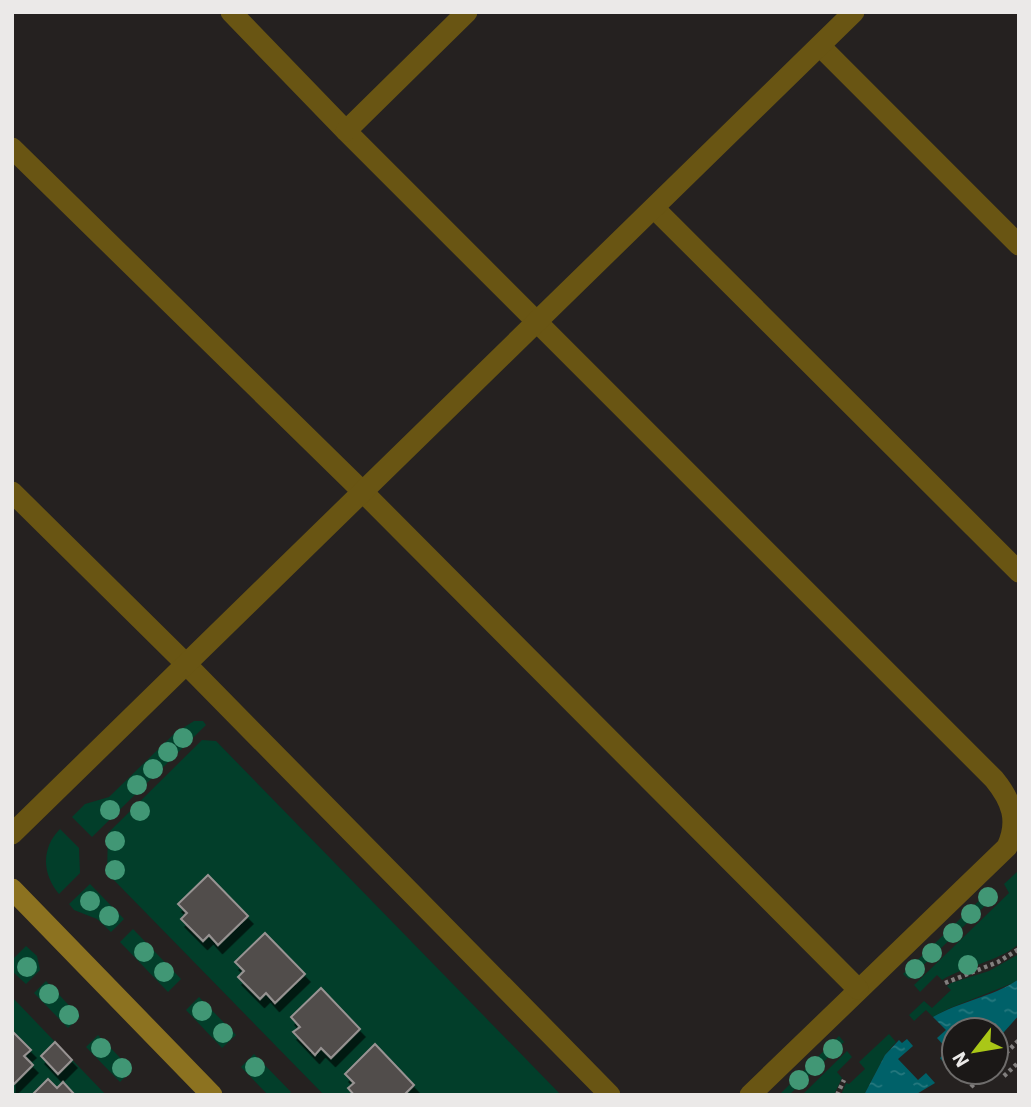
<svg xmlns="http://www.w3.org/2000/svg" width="1031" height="1107" font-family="'IBM Plex Sans',sans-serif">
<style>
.green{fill:#023e2a}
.water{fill:url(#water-ripples)}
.building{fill:#514d4c;stroke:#989392;stroke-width:2;filter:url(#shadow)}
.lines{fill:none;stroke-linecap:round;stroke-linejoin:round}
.path{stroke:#827f7e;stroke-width:4.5;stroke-dasharray:3.5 3.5;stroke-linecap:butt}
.street{stroke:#695513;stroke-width:21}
.secondary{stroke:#8c7220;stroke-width:21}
.tree{fill:#419775}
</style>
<defs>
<pattern id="water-ripples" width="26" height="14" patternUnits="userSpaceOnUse" patternTransform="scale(1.75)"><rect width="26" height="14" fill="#006169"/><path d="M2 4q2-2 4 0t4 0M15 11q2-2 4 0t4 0" fill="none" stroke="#25787e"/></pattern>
<filter id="shadow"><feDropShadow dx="4.5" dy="8" stdDeviation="0" flood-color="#0009"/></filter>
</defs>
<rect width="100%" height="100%" fill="#252120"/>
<g class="green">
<polygon points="194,721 203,721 206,725 92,837 72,817 85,804 109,797 175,733"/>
<polygon points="202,740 216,741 561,1095 324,1095 107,873 108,833"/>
<path d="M60,829L79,848L80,873L59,894C42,874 41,848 60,829Z"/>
<path d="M1019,870V944C996,963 967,965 942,980L937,975L920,992L914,985L1009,893L1004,884Z"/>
<polygon points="90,884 124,919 111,932 97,919 74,910 69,904"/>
<polygon points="989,891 994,897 909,979 903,974"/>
<polygon points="133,929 181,979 168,992 120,942"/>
<polygon points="26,946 37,956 40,970 26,984 12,971 12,960"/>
<polygon points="1019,954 1019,979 1013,983 948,1009 933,1017 926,1010 914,1021 909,1015 924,1001 932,1008 951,990 947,986 951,983 989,971"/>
<polygon points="46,981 80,1017 68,1028 34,993"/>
<polygon points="12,997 106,1095 12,1095"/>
<polygon points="199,997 236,1035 222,1048 186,1010"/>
<polygon points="889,1034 896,1042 885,1055 864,1095 841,1095 846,1083 849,1084 865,1069 859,1062"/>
<polygon points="98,1035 132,1070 120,1082 86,1047"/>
<polygon points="839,1036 844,1042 789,1095 779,1095"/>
<polygon points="847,1051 852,1057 837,1072 842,1078 834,1095 802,1095"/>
<polygon points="254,1054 291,1092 288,1095 268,1095 241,1067"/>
</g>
<g class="water">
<path d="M1019,979V1015L996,1041V1030H954V1071L952,1072L940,1058L948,1050L937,1038L946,1030L933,1017C960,1001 993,997 1019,979Z"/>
<polygon points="907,1039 913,1046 898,1059 918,1080 926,1073 935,1083 915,1095 864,1095 885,1055 899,1040 902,1043"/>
</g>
<g class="building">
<polygon points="208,875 248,916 218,945 209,935 203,941 181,919 187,913 178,904"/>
<polygon points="265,933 305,974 275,1003 266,993 260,999 238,977 244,971 235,962"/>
<polygon points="321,988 360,1029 331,1058 321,1048 315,1055 293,1032 300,1027 291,1017"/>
<polygon points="12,1031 31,1050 24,1056 33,1065 12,1086"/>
<polygon points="55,1042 72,1060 58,1074 41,1056"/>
<polygon points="375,1044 414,1085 404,1095 354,1095 348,1088 354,1083 345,1074"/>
<polygon points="48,1079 57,1088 63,1082 75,1095 32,1095"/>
</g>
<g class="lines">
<g class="path">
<polyline points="945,983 998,962 1019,949"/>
<polyline points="996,1063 1019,1040"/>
<polyline points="1004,1076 1019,1062"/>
<polyline points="971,1087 986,1072"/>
<polyline points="837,1095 844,1080"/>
</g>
<g class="street">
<path d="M231,12L346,131L994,779C1012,801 1019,821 1007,847L750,1095"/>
<polyline points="820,46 1019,245"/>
<polyline points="346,131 467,12"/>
<polyline points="12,148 363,492 858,989"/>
<polyline points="654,208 1019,572"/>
<polyline points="12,492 186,664 610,1095"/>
<polyline points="12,834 854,12"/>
</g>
<polyline class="secondary" points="12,889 212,1095"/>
</g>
<g class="tree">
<circle cx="183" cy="738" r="10"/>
<circle cx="168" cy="752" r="10"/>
<circle cx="153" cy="769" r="10"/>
<circle cx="137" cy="785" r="10"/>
<circle cx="110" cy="810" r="10"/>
<circle cx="140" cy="811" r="10"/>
<circle cx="115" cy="841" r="10"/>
<circle cx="115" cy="870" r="10"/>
<circle cx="988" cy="897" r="10"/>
<circle cx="90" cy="901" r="10"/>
<circle cx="971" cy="914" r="10"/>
<circle cx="109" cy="916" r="10"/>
<circle cx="953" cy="933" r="10"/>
<circle cx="144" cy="952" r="10"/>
<circle cx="932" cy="953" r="10"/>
<circle cx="968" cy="965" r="10"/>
<circle cx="27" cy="967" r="10"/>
<circle cx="915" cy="969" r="10"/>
<circle cx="164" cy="972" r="10"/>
<circle cx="49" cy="994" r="10"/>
<circle cx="202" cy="1011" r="10"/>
<circle cx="69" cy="1015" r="10"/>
<circle cx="223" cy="1033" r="10"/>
<circle cx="101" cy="1048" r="10"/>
<circle cx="833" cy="1049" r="10"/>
<circle cx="815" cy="1066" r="10"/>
<circle cx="255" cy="1067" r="10"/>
<circle cx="122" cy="1068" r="10"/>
<circle cx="799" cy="1080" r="10"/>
</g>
<rect width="1031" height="1107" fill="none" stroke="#ebe9e8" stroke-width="28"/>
<g transform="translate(975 1051) rotate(239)"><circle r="33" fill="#1b1817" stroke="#6e6c6b" stroke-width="2"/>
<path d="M0-5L12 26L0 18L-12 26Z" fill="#aac717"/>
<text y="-10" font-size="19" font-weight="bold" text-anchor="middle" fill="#ebe9e8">N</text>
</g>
</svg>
